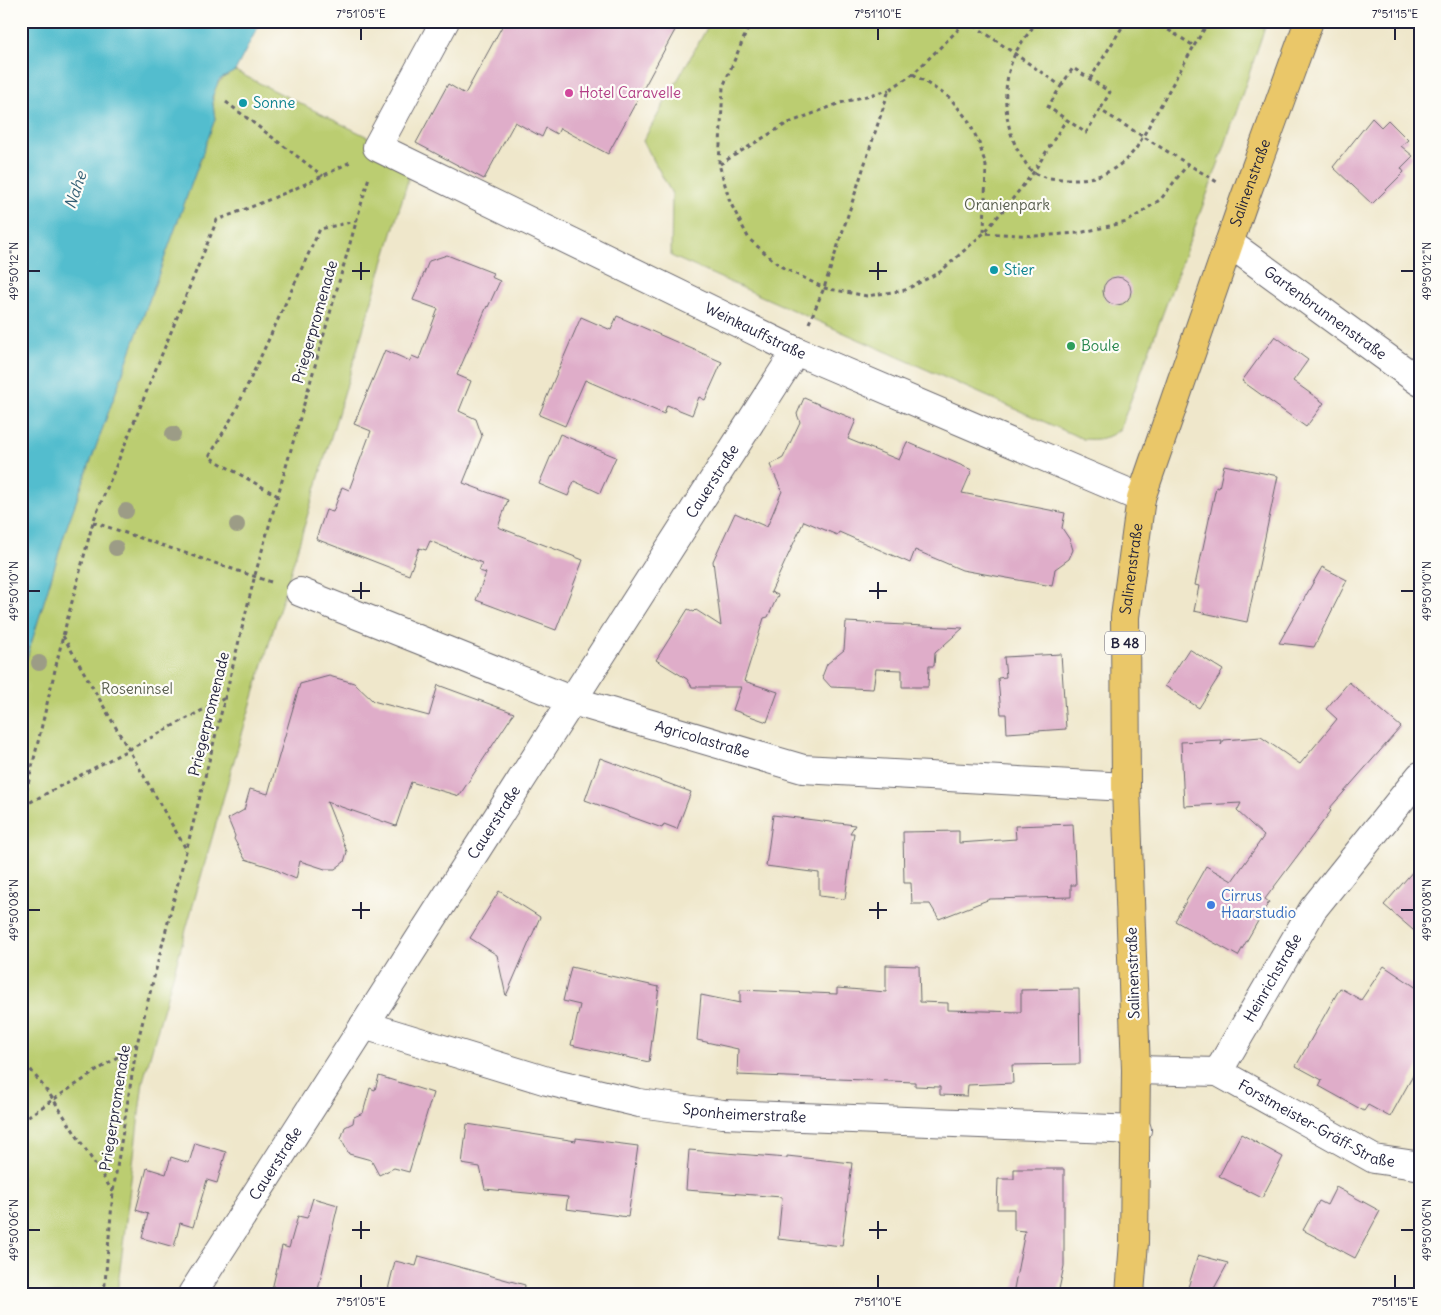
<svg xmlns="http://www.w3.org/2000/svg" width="1441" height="1315" font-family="Delius,sans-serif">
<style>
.green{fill:#bbcd71;stroke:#6e7856}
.water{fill:#52bdce;stroke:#3a7084}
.building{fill:#dfadc9}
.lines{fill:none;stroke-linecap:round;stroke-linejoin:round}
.minor-casing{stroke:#6a676d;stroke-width:30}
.primary-casing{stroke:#6a676d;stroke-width:30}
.path{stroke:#6a676d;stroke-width:3;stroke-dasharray:4 4;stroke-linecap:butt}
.minor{stroke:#fff;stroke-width:28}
.primary{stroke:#eac769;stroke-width:28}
.tree{fill:#9c9c86}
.ticks{fill:none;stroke:#22223b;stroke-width:2}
.hotel-dot{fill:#d1479c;stroke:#fdfcf7;stroke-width:2}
.culture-dot{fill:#0f9aa8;stroke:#fdfcf7;stroke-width:2}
.leisure-dot{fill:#2e9e5b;stroke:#fdfcf7;stroke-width:2}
.shop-dot{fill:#3f7fe0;stroke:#fdfcf7;stroke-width:2}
.labels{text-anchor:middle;stroke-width:4.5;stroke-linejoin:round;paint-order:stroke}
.shield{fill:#fdfcf7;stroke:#646373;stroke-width:1}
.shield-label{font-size:14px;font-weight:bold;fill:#22223b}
.hotel-label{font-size:15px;fill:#b23c85;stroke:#fdfcf7;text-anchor:start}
.culture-label{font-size:15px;fill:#0d838f;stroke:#fdfcf7;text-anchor:start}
.street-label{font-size:15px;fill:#22223b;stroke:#fdfcf7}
.park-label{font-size:15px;fill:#585e4e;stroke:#fdfcf7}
.leisure-label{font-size:15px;fill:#27864d;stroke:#fdfcf7;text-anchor:start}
.shop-label{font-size:15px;fill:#366cbe;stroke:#fdfcf7;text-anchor:start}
.water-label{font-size:16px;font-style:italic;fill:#356076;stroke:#fdfcf7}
.neatline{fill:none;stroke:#22223b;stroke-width:2}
.ticks-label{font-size:12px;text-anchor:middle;fill:#22223b}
</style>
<rect width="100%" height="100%" fill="#fdfcf7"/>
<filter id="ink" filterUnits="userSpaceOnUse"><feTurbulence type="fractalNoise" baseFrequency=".02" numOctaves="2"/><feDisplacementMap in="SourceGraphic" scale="10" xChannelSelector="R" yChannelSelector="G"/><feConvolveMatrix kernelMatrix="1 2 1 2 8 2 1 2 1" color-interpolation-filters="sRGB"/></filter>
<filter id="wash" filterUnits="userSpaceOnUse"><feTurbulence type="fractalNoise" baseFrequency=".0096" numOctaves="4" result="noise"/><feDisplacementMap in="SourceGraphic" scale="20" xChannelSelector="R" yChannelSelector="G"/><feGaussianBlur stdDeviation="1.12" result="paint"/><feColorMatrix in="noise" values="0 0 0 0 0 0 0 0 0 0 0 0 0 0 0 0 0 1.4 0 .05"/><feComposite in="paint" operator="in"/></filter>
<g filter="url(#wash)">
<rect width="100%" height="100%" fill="#efe7cb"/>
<g class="green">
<path d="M711,21H1267L1223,151L1120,429C1108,439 1099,440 1083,439L671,256L672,194L643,141Z"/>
<path d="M235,71L414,160L233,764L143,1081L117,1294H21V677L66,529L215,119C211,91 210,85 235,71Z"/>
</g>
<polygon class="water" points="21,21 261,21 235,71 219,80 212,97 215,119 66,529 21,677"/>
<g id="blocks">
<g class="building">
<polygon points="505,21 680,21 608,154 560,128 557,134 546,128 542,137 515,122 484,179 416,143 448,84 465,94"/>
<polygon points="1372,118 1381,127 1388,120 1408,140 1401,146 1413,156 1401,168 1404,172 1372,204 1333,167"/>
<polygon points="447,255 493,273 491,277 500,281 488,307 487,306 457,375 471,381 459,411 476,419 482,436 463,483 508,500 498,527 583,560 556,630 476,600 486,573 479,571 482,563 430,541 426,550 419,548 409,575 316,539 326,510 333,512 342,487 349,490 371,431 354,424 385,350 410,361 412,356 419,359 438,309 413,300 429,261"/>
<circle cx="1117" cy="291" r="14"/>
<polygon points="617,316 722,362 705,400 699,397 692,415 667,405 664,414 585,380 565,426 539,415 581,317 611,330"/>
<polygon points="1275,336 1308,360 1293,381 1324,403 1306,427 1242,381"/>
<polygon points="804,398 856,420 848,439 899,460 907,442 972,470 962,493 1065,513 1062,528 1070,540 1073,550 1069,559 1055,569 1052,586 962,570 915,550 910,563 839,532 837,535 804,521 771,592 778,595 768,617 764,618 744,681 778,692 767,722 733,710 741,687 692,687 687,679 656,660 688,609 694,612 696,610 721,626 713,561 735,513 767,527 782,491 770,465 783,458 800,422 797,414"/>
<polygon points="560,434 616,457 600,493 574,481 568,496 539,484"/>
<polygon points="1224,465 1278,476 1247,622 1194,611 1199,586 1195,585 1216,487 1219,488"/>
<polygon points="1322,567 1347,580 1314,647 1279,643"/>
<polygon points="846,622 963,628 935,653 934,666 929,666 928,687 902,687 902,670 876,669 873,689 831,687 822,677 827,664 844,650"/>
<polygon points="1189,649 1223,670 1199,708 1165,686"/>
<polygon points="1061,654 1066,729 1007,733 1006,714 1001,714 998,678 1006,677 1004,657"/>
<polygon points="329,676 354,683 373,701 429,716 438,685 514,713 459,796 411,782 396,826 327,802 347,852 344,862 335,869 325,869 300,861 296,879 280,872 273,868 245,859 234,839 235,836 228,819 244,810 250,789 268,794 300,684"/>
<polygon points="1349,682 1401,727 1329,809 1331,811 1265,899 1269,902 1238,956 1175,921 1206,866 1232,881 1264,836 1237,811 1241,803 1184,806 1181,742 1222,740 1221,745 1224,740 1261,737 1300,764 1337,719 1326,709"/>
<polygon points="600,758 691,792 677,829 664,824 662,828 585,800"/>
<polygon points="773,815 855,825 850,833 854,833 845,899 819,896 819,873 766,866"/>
<polygon points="1073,824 1076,885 1071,885 1071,897 990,899 939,919 930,904 912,904 911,883 904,883 903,832 959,831 959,843 1016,839 1015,826"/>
<polygon points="1420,863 1420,936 1384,905"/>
<polygon points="499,891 540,917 506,996 497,955 470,938"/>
<polygon points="886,965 919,966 920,1002 948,1003 948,1010 1021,1012 1021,990 1079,989 1080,1064 1012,1065 1013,1083 968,1085 967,1096 940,1095 940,1087 915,1086 915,1082 737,1075 738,1049 697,1040 701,995 740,1003 740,990 837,994 837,988 886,992"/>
<polygon points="1384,966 1420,990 1420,1063 1390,1117 1368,1105 1364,1111 1319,1086 1322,1080 1296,1066 1340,988 1361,1000"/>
<polygon points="571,967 659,987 649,1062 571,1045 580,1005 563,1001"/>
<polygon points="379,1076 433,1093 409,1172 394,1168 379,1175 371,1160 349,1154 341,1139 345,1127 353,1123 354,1117 363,1113 370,1088 375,1090"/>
<polygon points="467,1124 576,1141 576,1138 638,1146 628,1217 566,1209 568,1197 485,1189 480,1167 462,1164"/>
<polygon points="1241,1134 1283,1157 1262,1198 1219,1176"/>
<polygon points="195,1143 226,1152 217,1183 207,1180 193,1227 180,1223 174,1247 142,1238 148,1214 136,1210 147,1168 166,1174 171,1157 189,1163"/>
<polygon points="689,1150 787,1158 787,1156 852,1163 842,1246 778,1239 782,1197 686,1190"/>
<polygon points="1014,1169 1064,1169 1064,1266 1058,1294 1013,1294 1025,1231 1014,1230 1014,1209 997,1209 998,1179 1014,1179"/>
<polygon points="1336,1187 1380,1211 1355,1258 1303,1230 1319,1201 1327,1205"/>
<polygon points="313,1198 338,1205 317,1294 271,1294 282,1246 289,1248 298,1216 307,1218"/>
<polygon points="1198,1255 1228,1263 1211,1294 1186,1294"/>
<polygon points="419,1256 525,1285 524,1294 387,1294 395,1261 416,1266"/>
</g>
</g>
</g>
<g filter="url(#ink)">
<use href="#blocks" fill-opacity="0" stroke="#6a676d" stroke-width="1"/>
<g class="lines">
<g class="minor-casing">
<g id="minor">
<path id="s1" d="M445,21L377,147L796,351L1141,498"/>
<path id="s2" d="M1229,243L1420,382"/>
<path id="s3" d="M300,592L573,701L803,769L1126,787"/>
<path id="s4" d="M364,1025L547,1081L639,1103L723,1114L1137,1130"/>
<path id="s5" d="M1136,1070L1218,1072L1313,909L1420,776"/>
<path id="s6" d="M1218,1072L1374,1159L1415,1165L1420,1164"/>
<path id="s7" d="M192,1294L796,351"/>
</g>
</g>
<g class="primary-casing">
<g id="primary">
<path id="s8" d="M1130,1294L1134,1242L1136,1070L1126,787L1125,617L1141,498L1244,200L1309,21"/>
</g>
</g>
<g class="path">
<polyline points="751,21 723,87 719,164 730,202 749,239 780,266 824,288 867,296 905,290 940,272 984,233 1010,202 1033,173 1066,120"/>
<polyline points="968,21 1061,86 1048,107 1086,133 1100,110 1217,182"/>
<path d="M1037,21C1030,32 1019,44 1014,56C1000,89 1004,133 1025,162C1027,166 1031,171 1034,173C1046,180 1063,179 1076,179C1102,179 1122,167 1137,147L1194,46L1154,21"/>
<polyline points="1194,46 1209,21"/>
<polyline points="913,74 950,98 968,120 979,143 986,166 984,233 1035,236 1079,233 1127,222 1161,199 1188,164"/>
<polyline points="1090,79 1126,21"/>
<polyline points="1061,86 1073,68 1110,92 1100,110"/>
<polyline points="226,102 323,176"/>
<polyline points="720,164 786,124 840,103 889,90"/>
<polyline points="809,323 824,288 889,90 913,74 967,21"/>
<polyline points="278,496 209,457 235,412 320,229 356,221"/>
<polyline points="93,522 271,582"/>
<polyline points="63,636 186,849"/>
<polyline points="23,806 225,698"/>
<path d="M21,814L63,636L93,522L217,220C262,203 307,185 350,162"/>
<polyline points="21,1057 53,1099 113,1192"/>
<polyline points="21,1121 137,1044"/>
<polyline points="104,1294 113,1192 137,1044 225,698 255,575 369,177"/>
</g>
<use href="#minor" class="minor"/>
<use href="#primary" class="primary"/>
</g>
<g class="tree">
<circle cx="173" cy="434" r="8"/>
<circle cx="126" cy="511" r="8"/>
<circle cx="237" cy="525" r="8"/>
<circle cx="116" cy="548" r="8"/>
<circle cx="39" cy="663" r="8"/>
</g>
</g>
<path class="ticks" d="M361,28V40M878,28V40M1395,28V40M361,262V280M878,262V280M28,271H40M352,271H370M869,271H887M1401,271H1414M361,582V599M878,582V599M28,591H40M352,591H370M869,591H887M1401,591H1414M361,902V919M878,902V919M28,910H40M352,910H370M869,910H887M1401,910H1414M361,1221V1239M878,1221V1239M28,1230H40M352,1230H370M869,1230H887M1401,1230H1414M361,1275V1288M878,1275V1288M1395,1275V1288"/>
<circle class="hotel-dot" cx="569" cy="93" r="5"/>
<g class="culture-dot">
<circle cx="243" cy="103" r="5"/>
<circle cx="994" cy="270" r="5"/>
</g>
<circle class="leisure-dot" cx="1071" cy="346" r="5"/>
<circle class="shop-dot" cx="1211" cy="905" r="5"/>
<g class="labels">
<rect class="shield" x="1105" y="631.5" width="40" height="23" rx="4"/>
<g class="shield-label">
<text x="1125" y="648">B 48</text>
</g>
<g class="hotel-label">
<text x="579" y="98">Hotel Caravelle</text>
</g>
<g class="culture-label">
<text x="253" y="108">Sonne</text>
<text x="1004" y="275">Stier</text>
</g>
<g class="street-label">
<text dy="5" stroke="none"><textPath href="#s8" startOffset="1131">Salinenstraße</textPath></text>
<text dy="5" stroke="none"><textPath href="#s2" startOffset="119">Gartenbrunnenstraße</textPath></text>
<text transform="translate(315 322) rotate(-74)" y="5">Priegerpromenade</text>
<text dy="5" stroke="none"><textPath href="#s1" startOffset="564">Weinkauffstraße</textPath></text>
<text dy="5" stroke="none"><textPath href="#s7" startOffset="965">Cauerstraße</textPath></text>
<text dy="5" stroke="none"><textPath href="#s8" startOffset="726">Salinenstraße</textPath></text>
<text transform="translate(209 714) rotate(-76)" y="5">Priegerpromenade</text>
<text dy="5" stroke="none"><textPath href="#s3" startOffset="429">Agricolastraße</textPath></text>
<text dy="5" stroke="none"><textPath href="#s7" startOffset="560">Cauerstraße</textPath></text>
<text transform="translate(1133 973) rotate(-92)" y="5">Salinenstraße</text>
<text dy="5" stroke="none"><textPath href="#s5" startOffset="191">Heinrichstraße</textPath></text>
<text transform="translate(115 1108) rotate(-81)" y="5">Priegerpromenade</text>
<text dy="5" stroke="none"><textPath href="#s4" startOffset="392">Sponheimerstraße</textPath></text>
<text dy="5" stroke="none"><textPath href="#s6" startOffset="112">Forstmeister-Gräff-Straße</textPath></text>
<text dy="5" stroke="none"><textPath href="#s7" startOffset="155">Cauerstraße</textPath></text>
</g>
<g class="park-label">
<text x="1007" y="210">Oranienpark</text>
<text x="137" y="694">Roseninsel</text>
</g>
<g class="leisure-label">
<text x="1081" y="351">Boule</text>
</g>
<g class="shop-label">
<text x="1221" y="901">Cirrus<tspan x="1221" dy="17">Haarstudio</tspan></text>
</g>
<g class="water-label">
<text transform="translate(75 190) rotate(-72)" y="6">Nahe</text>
</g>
</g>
<rect width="1441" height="1315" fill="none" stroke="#fdfcf7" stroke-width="55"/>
<rect x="28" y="28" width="1386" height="1260" class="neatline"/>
<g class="ticks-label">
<text x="361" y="18">7°51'05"E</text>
<text x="878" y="18">7°51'10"E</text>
<text x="1395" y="18">7°51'15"E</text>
<text transform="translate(14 271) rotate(-90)" y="4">49°50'12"N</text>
<text transform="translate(1427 271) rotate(-90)" y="4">49°50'12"N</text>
<text transform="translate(14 591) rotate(-90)" y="4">49°50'10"N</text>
<text transform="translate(1427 591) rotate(-90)" y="4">49°50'10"N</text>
<text transform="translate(14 910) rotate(-90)" y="4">49°50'08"N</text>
<text transform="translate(1427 910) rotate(-90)" y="4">49°50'08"N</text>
<text transform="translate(14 1230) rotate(-90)" y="4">49°50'06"N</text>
<text transform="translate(1427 1230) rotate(-90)" y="4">49°50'06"N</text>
<text x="361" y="1306">7°51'05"E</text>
<text x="878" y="1306">7°51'10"E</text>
<text x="1395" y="1306">7°51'15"E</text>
</g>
</svg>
